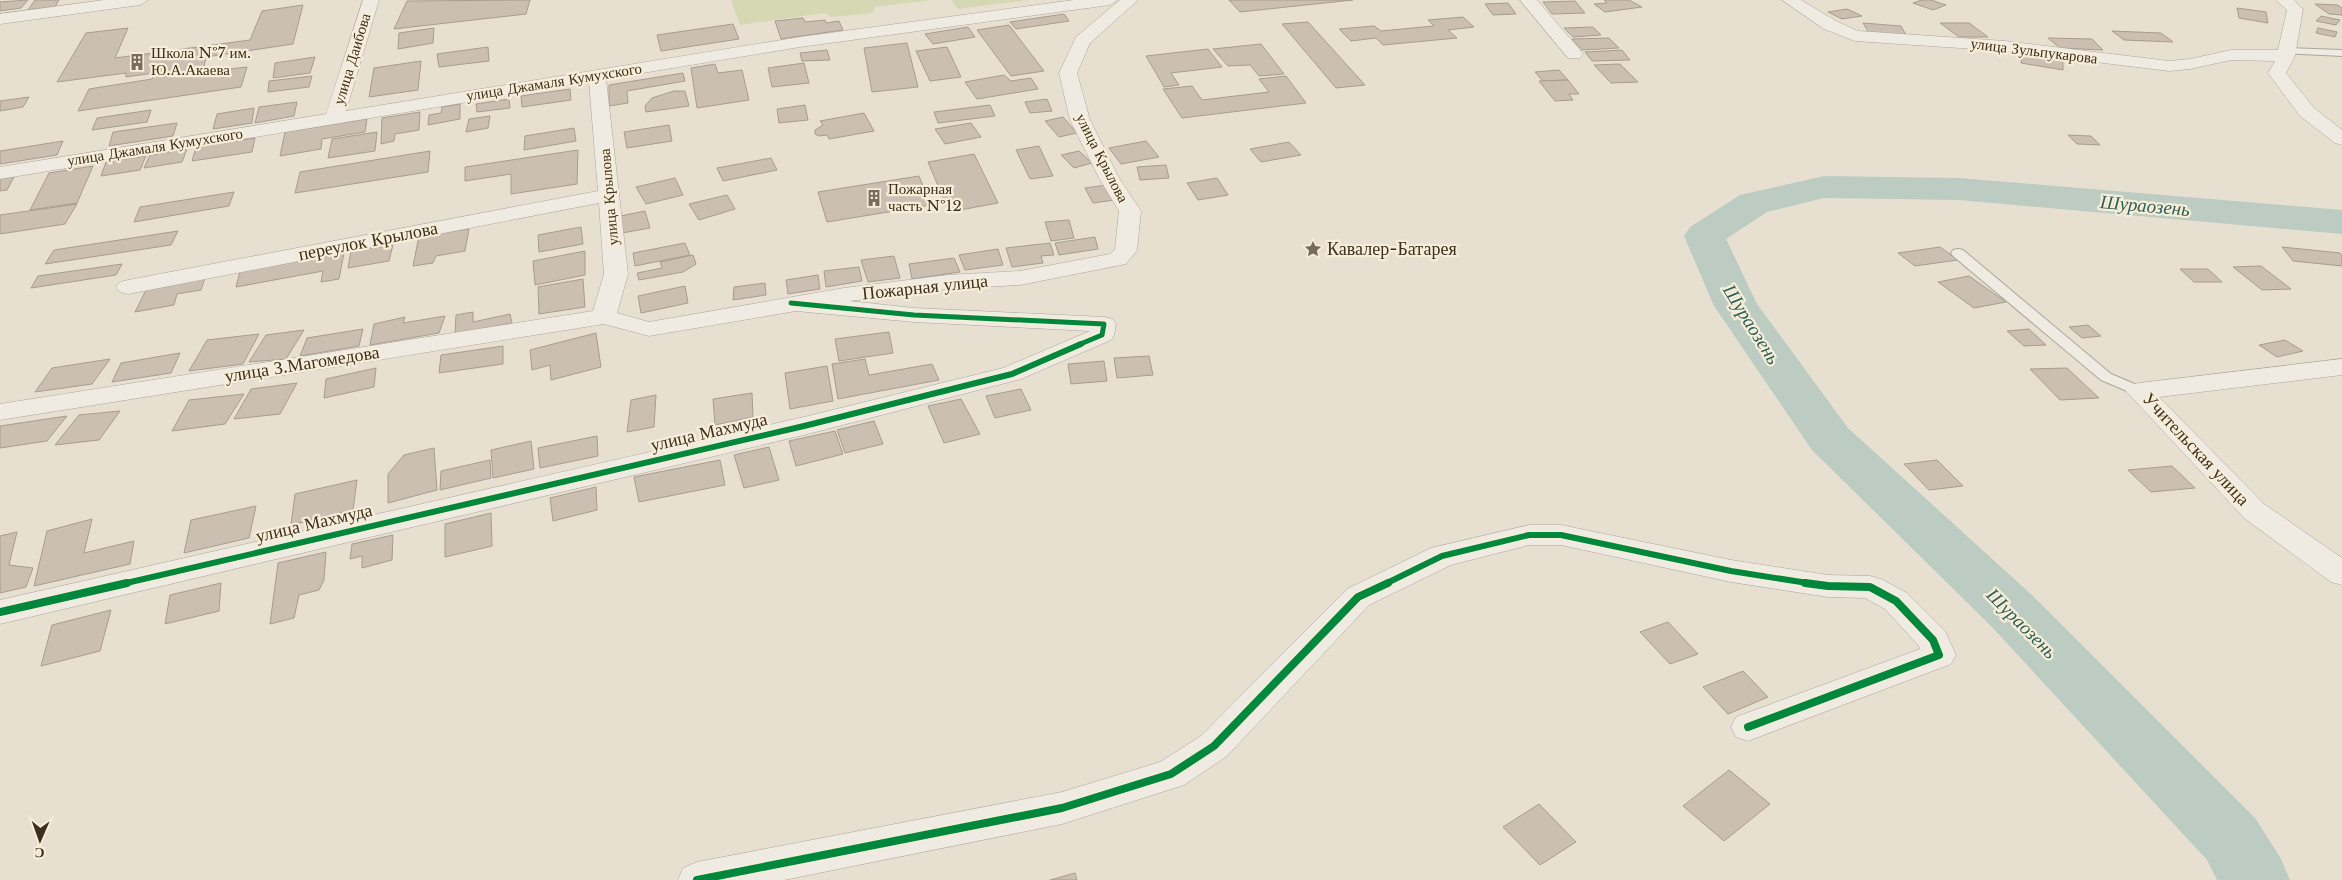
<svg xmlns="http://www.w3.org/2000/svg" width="2342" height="880" font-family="'Libre Baskerville',serif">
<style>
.green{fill:#d6d7b3}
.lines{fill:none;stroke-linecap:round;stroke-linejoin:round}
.river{fill:#bcccc2;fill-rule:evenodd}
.building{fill:#cbbfb2;stroke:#a89c90}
.service-casing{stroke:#ada599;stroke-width:2}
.minor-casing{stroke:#ada599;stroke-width:1}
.service{fill:#efebe3;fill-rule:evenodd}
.minor{fill:#efebe3;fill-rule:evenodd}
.cycleway-far2-casing{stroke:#f7eed8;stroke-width:8}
.cycleway-far1-casing{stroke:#f7eed8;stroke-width:9}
.cycleway-casing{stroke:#f7eed8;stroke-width:11}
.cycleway-far2{stroke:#00873e;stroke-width:5}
.cycleway-far1{stroke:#00873e;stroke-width:6}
.cycleway{stroke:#00873e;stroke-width:8}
.labels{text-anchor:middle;stroke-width:4.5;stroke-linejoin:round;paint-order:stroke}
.far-street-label{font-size:15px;fill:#3d2e20;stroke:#f7eed8}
.far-poi-label{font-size:15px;fill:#3d2e20;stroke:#f7eed8;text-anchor:start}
.street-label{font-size:18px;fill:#3d2e20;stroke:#f7eed8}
.poi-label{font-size:18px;fill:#3d2e20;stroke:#f7eed8;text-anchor:start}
.water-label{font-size:19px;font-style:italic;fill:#2f5d5a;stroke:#f7eed8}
</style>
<rect width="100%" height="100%" fill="#e7e0d1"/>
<g class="green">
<polygon points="731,0 931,0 875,7 873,13 831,17 825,13 740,25"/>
<polygon points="951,0 1028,0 958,9"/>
</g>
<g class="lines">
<polygon class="river" points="1824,176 1959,178 2342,210 2342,234 1959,200 1824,198 1767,212 1726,239 1757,304 1848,428 2033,596 2255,818 2280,857 2290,880 2217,880 2207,860 1991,626 1812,450 1714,306 1684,236 1690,227 1740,195"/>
</g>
<g class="building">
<polygon points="28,0 21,8 0,11 0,2"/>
<polygon points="35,0 59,0 55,7 28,10"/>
<polygon points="530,0 526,14 394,29 407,1"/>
<polygon points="1229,0 1353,0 1240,12"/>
<polygon points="1604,0 1629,0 1642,7 1605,12 1594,4 1607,3"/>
<polygon points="1922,0 1931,0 1946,5 1933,10 1913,3"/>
<polygon points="1575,1 1585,13 1552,14 1543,2"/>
<polygon points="1508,3 1516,14 1493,15 1485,4"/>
<polygon points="2315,4 2338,5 2342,8 2342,15 2329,14"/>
<polygon points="303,5 293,44 206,57 203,72 247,67 241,87 78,111 89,89 152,79 154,73 126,77 126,73 57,82 86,33 128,28 115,58 250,40 262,11"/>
<polygon points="2237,8 2266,12 2268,23 2239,18"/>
<polygon points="1847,9 1862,16 1842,19 1828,12"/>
<polygon points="1064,14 1069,21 1016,29 1010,22"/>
<polygon points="2321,16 2340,20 2336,25 2316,21"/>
<polygon points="1463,17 1474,27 1448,30 1457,38 1383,45 1376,38 1351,41 1339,29 1374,26 1381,31 1434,26 1428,20"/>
<polygon points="803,18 805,22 825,20 826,23 839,21 843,30 781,39 775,21"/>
<polygon points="1308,22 1365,85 1336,88 1282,24"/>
<polygon points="1863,23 1901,26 1906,35 1869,33"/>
<polygon points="1940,23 1969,23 1988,37 1959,37"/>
<polygon points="733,24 739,39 661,51 657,35"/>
<polygon points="1009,25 1044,71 1011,76 977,30"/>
<polygon points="968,27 975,37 933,44 925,34"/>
<polygon points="1593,27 1601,35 1573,37 1564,28"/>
<polygon points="434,28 433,43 398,49 399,33"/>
<polygon points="2318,28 2337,32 2335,37 2316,33"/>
<polygon points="2112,31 2161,33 2173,42 2124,40"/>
<polygon points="1609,38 1619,48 1582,50 1572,39"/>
<polygon points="2048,38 2092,39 2103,50 2060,48"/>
<polygon points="907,43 918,87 872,92 864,48"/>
<polygon points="1261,44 1284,74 1259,76 1250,65 1228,66 1213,49"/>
<polygon points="488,47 489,61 439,67 437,54"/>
<polygon points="947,47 961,77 930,81 916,51"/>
<polygon points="1208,49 1222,67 1171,73 1179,85 1164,87 1146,56"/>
<polygon points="827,50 830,60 802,61 800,53"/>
<polygon points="1622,50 1630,60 1592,61 1585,52"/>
<polygon points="2023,51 2063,58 2063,70 2021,63"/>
<polygon points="315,57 310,73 273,78 275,63"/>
<polygon points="421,61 418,90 369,97 374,68"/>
<polygon points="804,63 809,83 772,87 768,68"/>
<polygon points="715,64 718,73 742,70 749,100 697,108 691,68"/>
<polygon points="1620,64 1638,82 1611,83 1594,65"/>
<polygon points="1559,70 1568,80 1543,81 1535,72"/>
<polygon points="683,73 685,81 627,91 628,103 609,106 609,85"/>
<polygon points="1004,75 1011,81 1031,78 1038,89 977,99 965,82"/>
<polygon points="312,76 309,87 268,92 269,81"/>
<polygon points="1286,76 1306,103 1182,118 1163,89 1192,86 1202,100 1269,92 1259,79"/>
<polygon points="1568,80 1579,94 1569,94 1573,100 1555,101 1539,81"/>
<polygon points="570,89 571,100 522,107 521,96"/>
<polygon points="674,91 685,91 689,106 646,112 645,106 652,98"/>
<polygon points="29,97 23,107 0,111 0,101"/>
<polygon points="509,99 510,108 477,112 476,104"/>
<polygon points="1047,99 1052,111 1030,113 1025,102"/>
<polygon points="297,102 294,116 255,123 259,107"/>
<polygon points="460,104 460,119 428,125 429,115 441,113 442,107"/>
<polygon points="805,105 808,120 779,123 777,109"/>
<polygon points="990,105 995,116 938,123 934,112"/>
<polygon points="254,108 252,123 213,129 217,114"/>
<polygon points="151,110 147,122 92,130 97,118"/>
<polygon points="420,112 419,130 395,134 394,141 381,144 382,118"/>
<polygon points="864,113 874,131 829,139 827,135 819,136 815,134 815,130 823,125 820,121"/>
<polygon points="490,116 488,128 466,132 469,119"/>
<polygon points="1063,117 1077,133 1059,137 1045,121"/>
<polygon points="367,119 365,132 322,139 321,149 280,156 285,132"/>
<polygon points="177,123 173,136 109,146 113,132"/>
<polygon points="971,123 981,137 945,144 935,129"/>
<polygon points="669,125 672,141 627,148 624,132"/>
<polygon points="574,128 576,141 524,150 525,136"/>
<polygon points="377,132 375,151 328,158 332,139"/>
<polygon points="2068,135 2091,136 2100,145 2077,144"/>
<polygon points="255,138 252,152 192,161 196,147"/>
<polygon points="63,141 57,155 0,164 0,151"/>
<polygon points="1146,141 1159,157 1121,164 1109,148"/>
<polygon points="1289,142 1301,155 1261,162 1250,149"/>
<polygon points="1039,146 1053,176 1030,179 1016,150"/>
<polygon points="187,149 182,162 144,168 150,155"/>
<polygon points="578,150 577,184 511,194 511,174 465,181 465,167"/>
<polygon points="430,151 428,172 295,193 300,172"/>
<polygon points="1079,151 1092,163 1074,168 1061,155"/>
<polygon points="974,154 998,203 949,212 928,162"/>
<polygon points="146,156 140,170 101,176 106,162"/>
<polygon points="771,158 777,170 723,181 717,168"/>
<polygon points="1166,165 1169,178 1140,180 1137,167"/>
<polygon points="93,166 77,203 30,210 49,173"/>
<polygon points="919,176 931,205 827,222 818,192"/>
<polygon points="14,177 7,190 0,191 0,179"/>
<polygon points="675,178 683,195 646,204 636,187"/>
<polygon points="1217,178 1228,195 1198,200 1187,183"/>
<polygon points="1107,185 1115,200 1093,203 1085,188"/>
<polygon points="234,192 229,206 134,222 140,207"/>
<polygon points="727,195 735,209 699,220 689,204"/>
<polygon points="77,204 65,224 0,234 0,215"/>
<polygon points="645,211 650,228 622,233 620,216"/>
<polygon points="1069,220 1074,238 1051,241 1045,222"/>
<polygon points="581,227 583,244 539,252 538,235"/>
<polygon points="469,229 465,251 436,256 433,263 413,266 419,236"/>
<polygon points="178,231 171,245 45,264 54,250"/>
<polygon points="1095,237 1098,249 1059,255 1055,243"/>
<polygon points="685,243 690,255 635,266 633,253"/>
<polygon points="1050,243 1054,255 1041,256 1043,263 1012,267 1006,248"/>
<polygon points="393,245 389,261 348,268 351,251"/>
<polygon points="1940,247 1958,260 1915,266 1898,253"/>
<polygon points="2282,247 2340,253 2342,256 2342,266 2293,261"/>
<polygon points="998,249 1003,265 965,270 959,255"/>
<polygon points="585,251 585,275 535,285 533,261"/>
<polygon points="344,253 339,279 321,282 323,271 236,287 240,271"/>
<polygon points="693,255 696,264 683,272 639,280 637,273 662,268 660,262"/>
<polygon points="894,256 900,278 868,282 861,260"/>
<polygon points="954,258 960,272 912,279 909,264"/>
<polygon points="122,264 116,275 31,288 38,276"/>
<polygon points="2261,266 2291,289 2262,290 2233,267"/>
<polygon points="859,267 862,281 826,287 824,271"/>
<polygon points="2180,269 2208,269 2222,282 2194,282"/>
<polygon points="818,275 820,289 788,294 786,280"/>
<polygon points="1969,276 2006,302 1974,308 1938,282"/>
<polygon points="205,278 201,290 177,294 174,305 135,312 147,288"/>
<polygon points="583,279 585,307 539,314 538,287"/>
<polygon points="765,283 766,295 733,300 734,287"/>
<polygon points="685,286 688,303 641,313 638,296"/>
<polygon points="473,312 473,322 510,314 512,323 455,334 456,315"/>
<polygon points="445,316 439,333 370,345 374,324 405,317 403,323"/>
<polygon points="2088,325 2101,336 2082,338 2069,327"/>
<polygon points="363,329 359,346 300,356 307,338"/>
<polygon points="2029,329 2046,345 2024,346 2007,331"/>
<polygon points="304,330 286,359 249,362 266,335"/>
<polygon points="889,332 893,353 839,361 835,339"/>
<polygon points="596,333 601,367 551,380 550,365 532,370 530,350"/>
<polygon points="259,334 243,364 189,371 207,340"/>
<polygon points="2285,340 2303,351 2277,357 2259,345"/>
<polygon points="503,346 503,364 439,373 441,355"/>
<polygon points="180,353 171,373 112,382 121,363"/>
<polygon points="1149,356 1153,375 1117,378 1114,358"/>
<polygon points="110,359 92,384 35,392 52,368"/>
<polygon points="865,359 869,375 932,364 939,380 838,399 832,364"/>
<polygon points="1104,361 1107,381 1071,384 1068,364"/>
<polygon points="827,366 833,401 790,409 785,373"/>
<polygon points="376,368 374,387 324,398 326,379"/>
<polygon points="2067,368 2099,398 2060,400 2030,369"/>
<polygon points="297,383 280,414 234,419 251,389"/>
<polygon points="1021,389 1031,410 995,418 986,396"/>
<polygon points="752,393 753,417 715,425 713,399"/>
<polygon points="244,394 225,424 172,431 189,400"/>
<polygon points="656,395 654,427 627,432 631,400"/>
<polygon points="961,399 980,434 944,443 928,406"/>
<polygon points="120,411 99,440 55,445 79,415"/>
<polygon points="67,416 47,441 0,448 0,426"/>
<polygon points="874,421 883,444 845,453 837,430"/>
<polygon points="835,431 843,454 796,466 789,441"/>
<polygon points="597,436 598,456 540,468 538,448"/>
<polygon points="531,441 534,469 493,478 491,450"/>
<polygon points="769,447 779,480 744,488 734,455"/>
<polygon points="434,448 437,490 388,503 388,474 404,455"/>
<polygon points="490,460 491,478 440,490 441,471"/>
<polygon points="720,460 725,485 639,502 634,477"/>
<polygon points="1937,460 1963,486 1929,490 1904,464"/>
<polygon points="2172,466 2195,488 2151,492 2128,470"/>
<polygon points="357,480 353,510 291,525 295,494"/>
<polygon points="596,487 597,510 553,521 550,498"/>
<polygon points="256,506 249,538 184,553 191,520"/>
<polygon points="491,513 492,546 445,557 445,524"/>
<polygon points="92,519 84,553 134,541 130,564 34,586 47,531"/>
<polygon points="17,532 9,565 33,568 26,587 0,593 0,536"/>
<polygon points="393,535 392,560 362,568 362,556 350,559 352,544"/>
<polygon points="326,552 324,580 319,590 299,595 294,618 270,624 278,563"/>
<polygon points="221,583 219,611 165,624 170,595"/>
<polygon points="111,610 100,651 41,666 52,625"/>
<polygon points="1668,622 1698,654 1670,664 1640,632"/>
<polygon points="1743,671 1768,697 1728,714 1703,687"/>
<polygon points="1729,770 1770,804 1724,841 1683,806"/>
<polygon points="1539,804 1576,842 1540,865 1503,827"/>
<polygon points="1075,873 1077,880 1050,880"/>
</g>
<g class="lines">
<g class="service-casing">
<g id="service">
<polygon points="2287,48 2342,50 2342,56 2283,53 2283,49"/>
<polygon points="1958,249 1963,250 2111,374 2144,388 2147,391 2144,394 2134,394 2101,380 1953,256 1951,253 1953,250"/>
</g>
</g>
<g class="minor-casing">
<g id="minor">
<polygon points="104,0 148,0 140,5 0,24 0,14"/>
<polygon points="363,0 379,0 346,111 800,37 1074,0 1118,0 1110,5 800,47 606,79 628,274 617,313 649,322 844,288 948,275 1020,271 1110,254 1115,249 1119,211 1099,178 1070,120 1059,73 1076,37 1120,0 1138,0 1090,43 1077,73 1090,120 1119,178 1141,211 1137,250 1126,264 1020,285 948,289 849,301 914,308 1104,317 1113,319 1116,324 1114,335 1111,340 1021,379 804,435 0,624 0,600 804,417 1003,368 1090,331 914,322 796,311 649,336 604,324 0,420 0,404 593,311 604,274 599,203 128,294 120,292 116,287 120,282 128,280 598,191 589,82 0,179 0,167 326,114"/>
<polygon points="1520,0 1537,0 1580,50 1583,54 1580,58 1568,58"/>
<polygon points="1782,0 1801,0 1836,21 1858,31 2005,41 2169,61 2190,59 2231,50 2278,50 2287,10 2276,0 2294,0 2303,9 2295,56 2286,73 2314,108 2342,130 2342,145 2335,143 2300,116 2268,73 2275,61 2231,60 2190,69 2169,71 2005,51 1855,41 1824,29"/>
<polygon points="2342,359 2342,375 2159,397 2264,504 2342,558 2342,585 2331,582 2244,518 2126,391 2130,385 2139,383"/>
<polygon points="1529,525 1561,525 1731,560 1828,575 1870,576 1881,579 1907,593 1945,631 1956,655 1951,664 1748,741 1736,737 1731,727 1736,717 1920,649 1919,646 1885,609 1865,598 1828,597 1731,582 1561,545 1529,545 1451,565 1369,605 1227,756 1184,785 1062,824 784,880 678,880 683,868 697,862 1062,792 1160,762 1201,736 1347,589 1431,548"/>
</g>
</g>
<use href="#service" class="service"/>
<use href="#minor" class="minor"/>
<g class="cycleway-far2-casing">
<polyline id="cycleway-far2" points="791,303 914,315 1104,324 1102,335 1078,345"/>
</g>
<g class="cycleway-far1-casing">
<g id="cycleway-far1">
<polyline points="122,584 804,426 1012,374 1081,344"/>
<polyline points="1385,584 1442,556 1529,535 1561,535 1731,571 1814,584"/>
</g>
</g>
<g class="cycleway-casing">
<g id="cycleway">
<polyline points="0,612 127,583"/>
<polyline points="1748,727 1939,655 1933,640 1896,601 1870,587 1828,586 1805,583"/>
<polyline points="697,880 1062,808 1171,774 1214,746 1358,597 1388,583"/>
</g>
</g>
<use href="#cycleway-far2" class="cycleway-far2"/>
<use href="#cycleway-far1" class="cycleway-far1"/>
<use href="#cycleway" class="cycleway"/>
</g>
<defs>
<g id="building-bare" transform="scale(1.35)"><path d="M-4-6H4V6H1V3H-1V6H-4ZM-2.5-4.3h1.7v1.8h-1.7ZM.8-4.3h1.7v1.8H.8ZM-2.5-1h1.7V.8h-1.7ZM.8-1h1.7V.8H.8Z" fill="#786c5e" stroke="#f7eed8" stroke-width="2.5" paint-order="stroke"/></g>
<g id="sight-bare" transform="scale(1.35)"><path d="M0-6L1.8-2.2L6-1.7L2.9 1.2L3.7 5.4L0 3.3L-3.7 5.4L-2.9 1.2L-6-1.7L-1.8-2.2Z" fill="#786c5e" stroke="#f7eed8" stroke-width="2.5" paint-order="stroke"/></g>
</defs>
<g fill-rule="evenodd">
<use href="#building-bare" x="137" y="62"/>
<use href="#building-bare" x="874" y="198"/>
<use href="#sight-bare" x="1313" y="249"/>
</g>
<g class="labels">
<g class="far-street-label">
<text transform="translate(2034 51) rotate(7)" y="5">улица Зульпукарова</text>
<text transform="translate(352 59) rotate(-73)" y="5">улица Даибова</text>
<text transform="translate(554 82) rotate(-9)" y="5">улица Джамаля Кумухского</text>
<text transform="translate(155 147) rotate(-9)" y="5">улица Джамаля Кумухского</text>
<text transform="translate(1102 158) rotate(63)" y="5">улица Крылова</text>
<text transform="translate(609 197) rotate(-95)" y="5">улица Крылова</text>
</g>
<g class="far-poi-label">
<text x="151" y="58">Школа №7 им.<tspan x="151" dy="17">Ю.А.Акаева</tspan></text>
<text x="888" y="194">Пожарная<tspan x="888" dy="17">часть №12</tspan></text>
</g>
<g class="street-label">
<text transform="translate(368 241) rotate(-11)" y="6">переулок Крылова</text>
<text transform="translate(925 287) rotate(-6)" y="6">Пожарная улица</text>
<text transform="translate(302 364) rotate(-9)" y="6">улица З.Магомедова</text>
<text transform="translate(709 432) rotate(-13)" y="6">улица Махмуда</text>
<text transform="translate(2196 449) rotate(47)" y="6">Учительская улица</text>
<text transform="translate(314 523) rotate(-13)" y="6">улица Махмуда</text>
</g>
<g class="poi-label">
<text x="1327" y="255">Кавалер-Батарея</text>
</g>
<g class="water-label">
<text transform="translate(2145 205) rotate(5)" y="7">Шураозень</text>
<text transform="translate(1752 324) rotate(58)" y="7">Шураозень</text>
<text transform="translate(2022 623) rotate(45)" y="7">Шураозень</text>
</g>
</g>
<g transform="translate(40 840) rotate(182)" stroke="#f7eed8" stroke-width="4" paint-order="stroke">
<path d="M0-4L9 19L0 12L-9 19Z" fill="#3d2e20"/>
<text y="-8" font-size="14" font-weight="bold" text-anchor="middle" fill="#3d2e20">С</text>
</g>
</svg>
